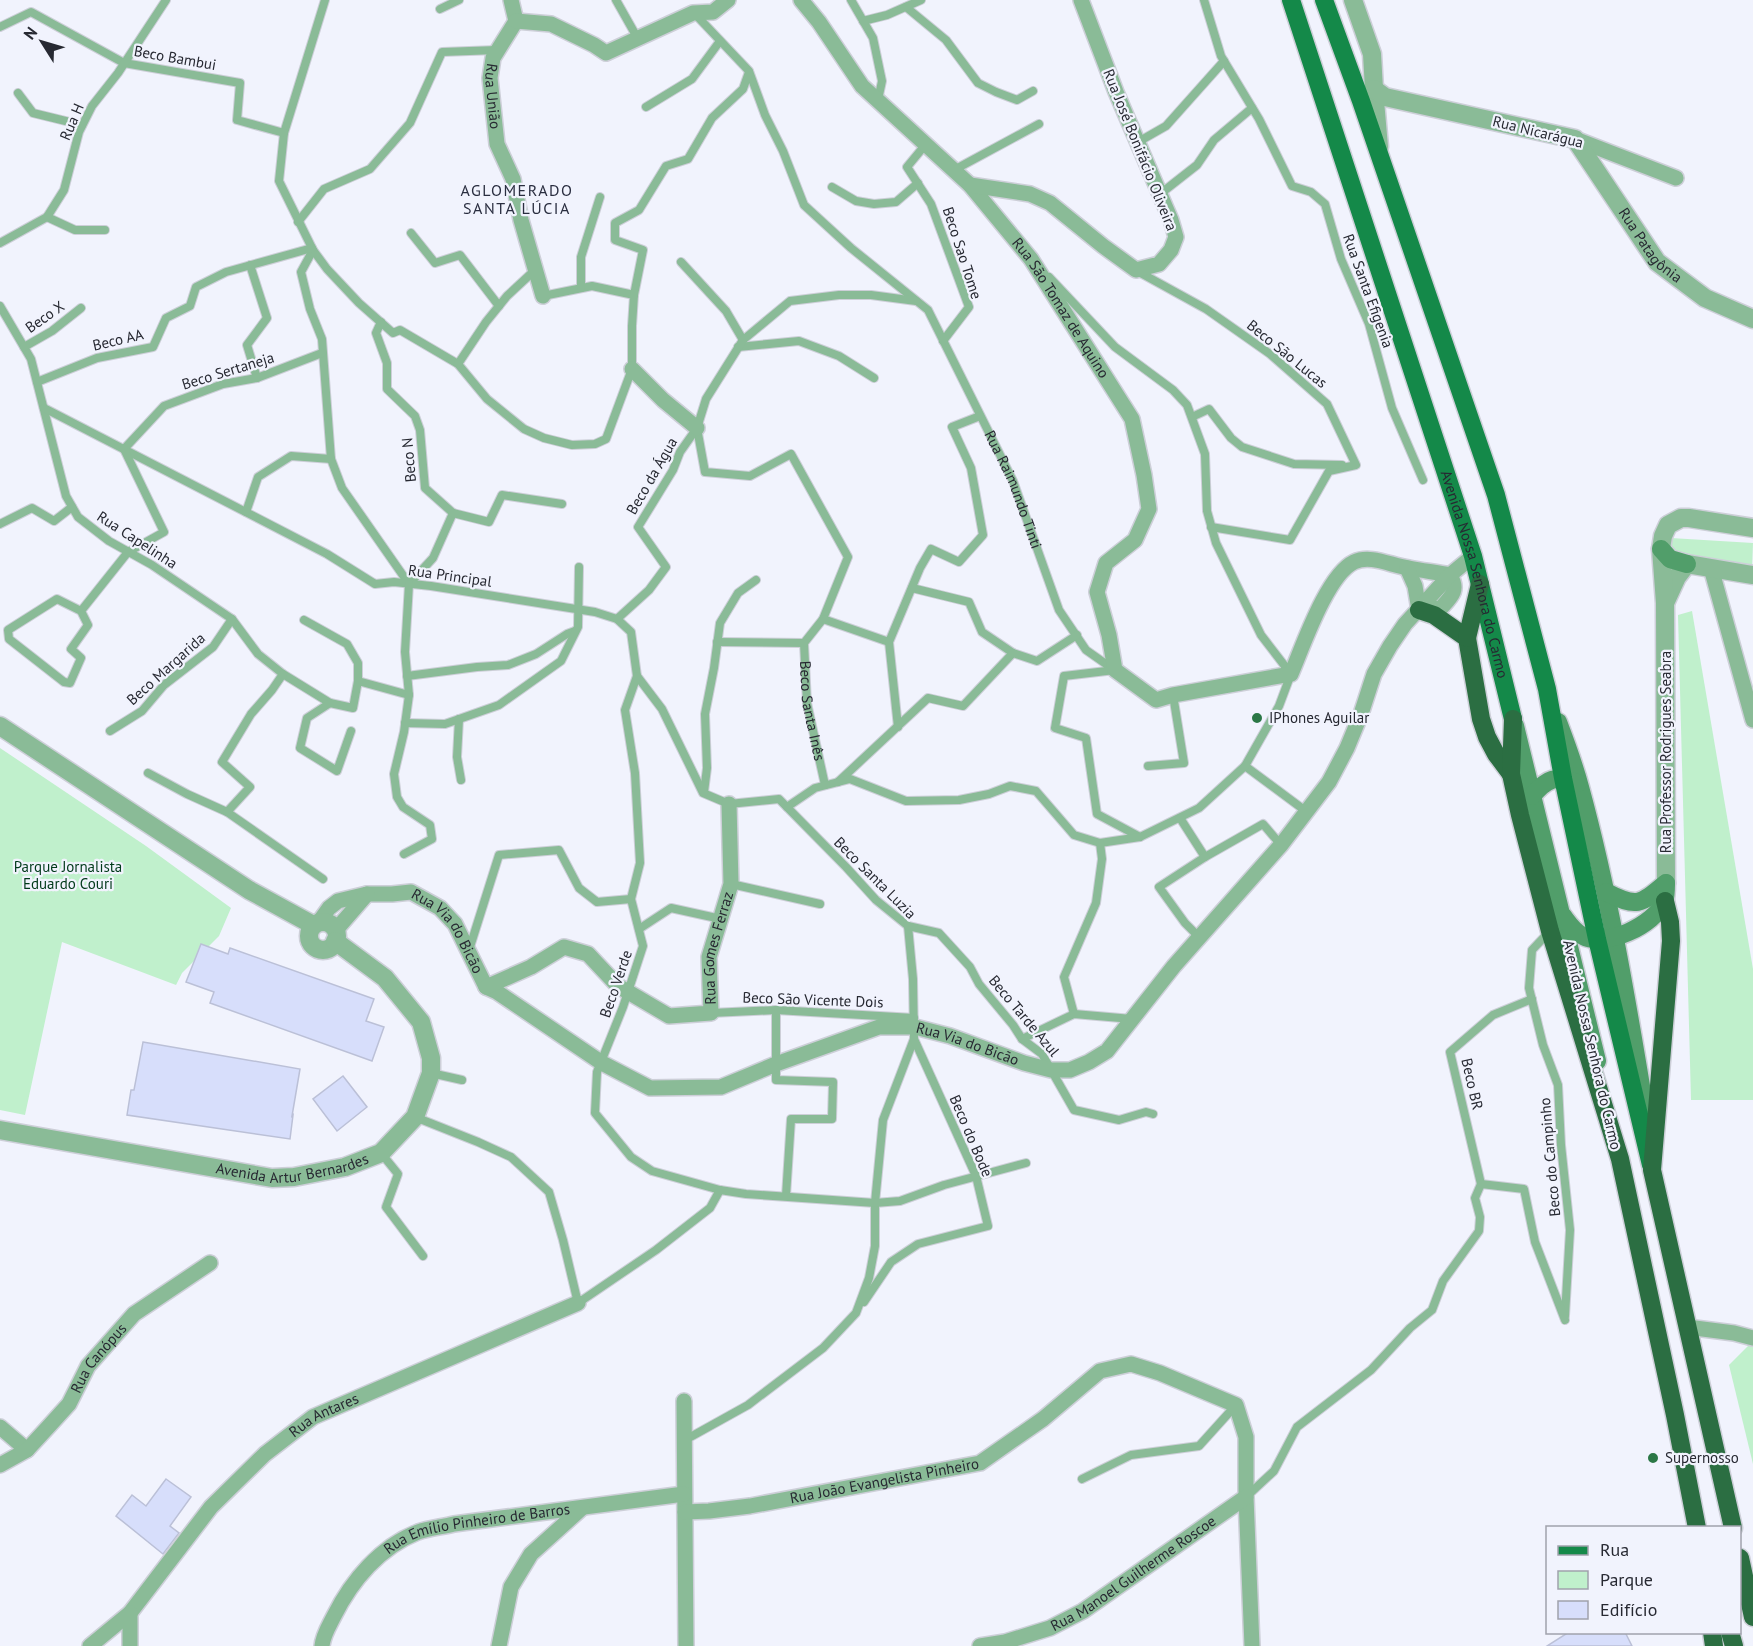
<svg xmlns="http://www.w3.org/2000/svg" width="1753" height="1646" font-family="'PT Sans',sans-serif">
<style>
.green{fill:#c0f0cc}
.building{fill:#d7defb;stroke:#bbc0d7;stroke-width:1.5}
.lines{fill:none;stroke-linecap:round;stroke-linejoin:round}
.service-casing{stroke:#cdcfd8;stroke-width:10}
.minor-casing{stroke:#cdcfd8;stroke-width:18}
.tertiary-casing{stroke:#cdcfd8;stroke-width:21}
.secondary-casing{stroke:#cdcfd8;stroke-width:21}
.primary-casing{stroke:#cdcfd8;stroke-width:21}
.motorway-casing{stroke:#cdcfd8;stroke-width:21}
.service{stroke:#8abb97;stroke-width:8}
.minor{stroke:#8abb97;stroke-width:15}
.tertiary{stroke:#8abb97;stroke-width:18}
.secondary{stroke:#519e6a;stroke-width:18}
.primary{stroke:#148949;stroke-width:18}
.motorway{stroke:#2b6e42;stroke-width:18}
.poi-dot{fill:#2b7746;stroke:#f1f3fd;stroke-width:2}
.labels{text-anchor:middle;stroke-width:4.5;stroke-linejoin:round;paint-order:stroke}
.street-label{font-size:15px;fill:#272932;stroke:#f1f3fd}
.poi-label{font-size:15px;fill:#272932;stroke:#f1f3fd;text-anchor:start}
.park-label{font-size:15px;fill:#003a1a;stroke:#f1f3fd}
.neighbourhood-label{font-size:16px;letter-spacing:1.5px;fill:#2a2e40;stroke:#f1f3fd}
</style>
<rect width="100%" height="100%" fill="#f1f3fd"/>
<g class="green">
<polygon points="1671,538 1753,543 1752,570 1668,557"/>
<polygon points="1692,611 1753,969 1753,1100 1691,1100 1678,615"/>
<polygon points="0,748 146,846 231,908 219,936 182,973 176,985 62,942 25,1115 0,1110"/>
<polygon points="1753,1341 1753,1464 1729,1365"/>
</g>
<g class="building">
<polygon points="201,944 228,954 230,948 374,999 366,1021 384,1027 372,1061 210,1003 214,992 186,982"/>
<polygon points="143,1042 300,1069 292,1116 293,1115 290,1139 127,1115 131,1090 134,1090"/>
<polygon points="343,1076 367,1107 337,1131 313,1099"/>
<polygon points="166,1479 191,1497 170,1526 179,1533 163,1554 116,1516 132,1495 146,1506"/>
<polygon points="1569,1632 1625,1632 1632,1646 1547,1646"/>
</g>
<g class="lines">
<g class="service-casing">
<g id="service">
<polyline points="325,0 284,133 279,181 313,250 327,269 359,303 393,333 400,330 458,364 487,399 524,429 544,438 572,445 595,444 606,439 632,369 632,326 634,295 592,286 543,296"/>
<polyline points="616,0 638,39"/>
<polyline points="851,0 873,38 882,81 878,100"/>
<polyline points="1204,0 1221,56 1259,119 1292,186 1311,192 1325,204 1341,259 1369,324 1392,408 1423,480"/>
<polyline points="906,7 946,40 978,83 996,92 1017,100 1033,91"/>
<polyline points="440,9 459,0"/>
<path id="s1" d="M695,14L749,71L765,115L783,151L804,205L851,248L928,310L1013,481L1059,610L1086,650L1113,669"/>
<polyline points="863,21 887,15 921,0"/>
<polyline points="0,27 31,12 124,63 240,83 237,120 284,133"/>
<polyline points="18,93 33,113 82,125"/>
<polyline points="646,107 692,79 720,41"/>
<polyline points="1138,142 1166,126 1224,61"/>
<polyline points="926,144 907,167 931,204 969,307 943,341"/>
<polyline points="954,170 1039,124"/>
<polyline points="832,187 856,201 874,204 896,202 918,183"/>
<polyline points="1160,194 1197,165 1214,140 1252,108"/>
<polyline points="47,217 75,230 105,230"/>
<polyline points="298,222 324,189 370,169 410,123 442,52 497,50"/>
<polyline points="411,233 435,263 460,255 499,306"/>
<polyline points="0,243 47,217 64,190 79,132 92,106 118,73 166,0"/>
<polyline points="313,250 301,272 310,309 322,339 331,459 342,488 409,584"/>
<polyline points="681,262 726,311 743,340"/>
<polyline points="250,265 267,318 247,345 257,378"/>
<polyline points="1137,271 1206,309 1270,354 1327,404 1356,465 1329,471 1290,540 1211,527"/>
<polyline points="581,288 581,257 600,197"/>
<polyline points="634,295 643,250 615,240 615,223 639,210 666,166 688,159 712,118 743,89 749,72"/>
<polyline points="0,306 31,359 66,496 78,517 109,541 152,565 232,619 258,654 283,674 330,703"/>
<polyline points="381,322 376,333 387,363 387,389 415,416 420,430 425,488 453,513 433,558 409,584"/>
<polyline points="24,347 52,331 81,308"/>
<polyline points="738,347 799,341 839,356 874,378"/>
<polyline points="458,364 486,322 507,296 535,270"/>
<polyline points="37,382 97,358 153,347 166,318 190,306 196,287 226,272 312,248"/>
<polyline points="44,408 327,554 375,584 394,582 431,586 595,612 617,619 631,632 637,676 662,709 703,793 729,804 779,799 846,867 876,900 908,926 913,979 914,1039 883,1120 875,1203 875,1246 869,1278 856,1313 823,1348 748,1405 685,1440"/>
<polyline points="1192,417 1209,409 1231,438 1242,447 1294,464 1342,465"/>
<path id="s2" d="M697,428L705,472L750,476L791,454L848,557L823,619L804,643L807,703L825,785"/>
<polyline points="246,512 258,477 291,456 331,459"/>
<polyline points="453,513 489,522 502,495 562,504"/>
<polyline points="0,524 32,508 54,521 72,507"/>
<polyline points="912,588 969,602 982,632 1013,653"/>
<polyline points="81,611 88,625 71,649 81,658 70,683 64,682 9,639 8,630 57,599 81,611 128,552 164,532 124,449 164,406 223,384 257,378 322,353"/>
<polyline points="617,619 649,590 666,567 638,527 673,470 680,452 697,428 706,399 743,340 790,301 839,295 871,295 916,301"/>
<polyline points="823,619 889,642"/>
<polyline points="304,620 347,644 358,663 358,681"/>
<polyline points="717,642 804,643"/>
<polyline points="1115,670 1064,676 1055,728 1086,738 1097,814 1140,837"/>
<polyline points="407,676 477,667 508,665 536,654 567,634 575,631"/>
<polyline points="637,676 625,710 635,773 640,863 631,899 643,946 623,1007 597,1072 595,1113 631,1157 652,1171 720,1190"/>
<polyline points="459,719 457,757 461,780"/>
<polyline points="405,723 445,724 499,705 561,661 578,627 579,567"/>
<polyline points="898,727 889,642 920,568 931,549 959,562 983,535 971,468 952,427 980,416"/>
<polyline points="110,731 142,711 164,685 213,647 232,619"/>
<polyline points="351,731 337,771 300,748 307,718 330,703 353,708 358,681 409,695 405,652 409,584"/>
<polyline points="1148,766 1184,763 1173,695"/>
<polyline points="1245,766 1307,812"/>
<polyline points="148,773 187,794 227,812 250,787 222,762 251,714 272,690 283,674"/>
<polyline points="838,782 928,698 963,706 1013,653 1037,661 1077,635"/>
<polyline points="704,792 707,768 705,714 714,668 720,623 738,593 756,580"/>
<polyline points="787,807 815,788 850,779 906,801 959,800 989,794 1010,786 1036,791 1074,835 1100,843 1140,837 1199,808 1245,766 1279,706 1291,674 1261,635 1216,543 1207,511 1205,454 1187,405 1173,390 1115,347 1049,277"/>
<polyline points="227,812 323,879"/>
<polyline points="1180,818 1205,857 1263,824 1281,845"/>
<polyline points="404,854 432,839 430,825 403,807 397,797 394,774 404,732 409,695"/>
<polyline points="731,884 820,904"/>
<polyline points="908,926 939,933 970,967 979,984 1013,1025 1022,1039 1042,1054 1074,1110 1119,1120 1146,1112 1153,1114"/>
<polyline points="639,929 671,908 721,919"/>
<polyline points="1549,932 1532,950 1529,988 1543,1045 1558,1085 1561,1145 1570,1230 1565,1316"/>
<polyline points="1200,938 1185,923 1159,887 1205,857"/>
<polyline points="469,950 499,855 559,850 579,888 597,902 631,899"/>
<polyline points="776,1010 776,1080 833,1082 832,1119 791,1119 786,1196"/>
<polyline points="711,1013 776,1010 914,1018"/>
<polyline points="1074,1014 1064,977 1096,903 1102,859 1100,843"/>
<polyline points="1022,1039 1074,1014 1132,1019"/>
<polyline points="431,1073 462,1080"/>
<polyline points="415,1117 478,1142 511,1157 549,1192 563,1240 578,1303 656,1250 710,1208 720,1190 746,1194 875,1203 900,1201 944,1185 1026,1163"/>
<polyline points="381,1153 398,1174 386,1207 423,1256"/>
<polyline points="1481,1184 1450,1052 1493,1015 1532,999"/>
<polyline points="864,1302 891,1262 918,1244 988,1226 976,1176 914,1039"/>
<polyline points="1082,1479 1131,1455 1199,1446 1236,1405"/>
<polyline points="1247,1496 1274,1471 1297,1427 1371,1370 1410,1328 1432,1310 1443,1281 1479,1231 1480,1217 1475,1198 1481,1184 1524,1189 1535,1242 1565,1320"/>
</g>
</g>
<g class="minor-casing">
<g id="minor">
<polyline points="511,0 516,21"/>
<path id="s3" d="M801,0L819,22L862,86L970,185L1031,259L1132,419L1144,475L1149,509L1135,540L1106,563L1097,592L1109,635L1115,670L1156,700L1173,695L1291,674C1303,646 1327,575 1354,562C1371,554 1392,566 1409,568C1423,571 1436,572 1450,575C1459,590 1452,596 1441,608L1421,610"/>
<path id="s4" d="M516,21L493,58L490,78L497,144L513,179L521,220L543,296"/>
<polyline points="516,21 551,24 594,45 606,53 693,13 713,12 728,0"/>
<polyline points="1575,139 1676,178"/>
<polyline points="970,185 1030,194 1050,203 1103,246 1136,270 1159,264 1171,250 1176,237 1171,220 1116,92 1081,0"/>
<polyline points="632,369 663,400 697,428"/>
<polyline points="1407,568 1415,586 1419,610"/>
<polyline points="1711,568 1753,720"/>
<path id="s5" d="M319,922L329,908L338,901L367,894H392L411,892L440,908L455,924L486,987L497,992L602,1063L650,1088L721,1087L776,1064L879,1027H915L950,1036L1024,1063L1051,1070H1070L1089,1062L1107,1051L1174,966L1281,845L1329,782L1347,748L1361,714L1374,674L1390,646L1405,624L1450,575L1473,556"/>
<polyline points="335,931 367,894"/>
<path id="s6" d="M486,987L531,967L564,947L588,954L618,986L669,1016L711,1013L709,957L731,884L729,804"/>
<polyline points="1687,1327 1734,1333 1753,1338"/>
<polyline points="684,1401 686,1646"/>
<polyline points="0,1427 27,1450"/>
<path id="s7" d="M0,1465L27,1450L50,1425L69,1404L88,1366L134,1314L210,1263"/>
<path id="s8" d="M685,1512L709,1511L750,1506L980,1463L1043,1419L1100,1371L1131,1364L1160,1373L1236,1405L1246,1437V1497L1252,1646"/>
<path id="s9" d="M90,1646L130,1613L211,1507L265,1454L313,1417L578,1303"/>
<polyline points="130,1646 130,1613"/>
<path id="s10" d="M322,1646C323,1635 329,1626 334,1616C352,1580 380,1547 418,1532C429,1528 442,1527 454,1524L684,1494"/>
<polyline points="499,1646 511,1587 531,1554 582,1508"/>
<path id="s11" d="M980,1646L1005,1642L1050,1628L1083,1611L1246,1497"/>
</g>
</g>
<g class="tertiary-casing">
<g id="tertiary">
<polyline points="1353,0 1372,54 1374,89 1379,147"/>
<path id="s12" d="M1374,89L1385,97L1575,139L1657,262L1705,298L1753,319"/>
<polyline points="1666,601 1677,577 1687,564 1753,575"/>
<polyline points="0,726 249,890 313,925"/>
<polyline points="1666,883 1665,603 1661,549 1663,536 1668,525 1681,518 1689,518 1753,528"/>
<circle cx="323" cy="936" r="14"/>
<path id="s13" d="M0,1130L272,1178L294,1177L345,1167L381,1153L415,1117L431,1073V1058L421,1022L385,978L335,941"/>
</g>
</g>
<g class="secondary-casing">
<g id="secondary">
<polyline points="1661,549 1670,559 1687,564"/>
<path d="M1558,722C1566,743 1574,765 1580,787C1609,893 1627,1001 1645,1110"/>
<polyline points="1515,726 1597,1061"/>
<path d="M1532,796C1548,777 1555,776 1578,783"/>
<path d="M1606,892C1637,908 1640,905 1666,883"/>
<path d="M1563,916C1569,924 1574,932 1583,936C1606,948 1654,925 1664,902C1666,897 1666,889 1666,883"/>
</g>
</g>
<g class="primary-casing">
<g id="primary">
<path id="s14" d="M1291,0L1473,556L1513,719"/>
<polyline points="1324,0 1361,101 1496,495 1547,689 1563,778 1597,939 1651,1165"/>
</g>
</g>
<g class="motorway-casing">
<g id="motorway">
<polyline points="1419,610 1434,615 1467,638 1481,719 1487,737 1496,754 1511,774"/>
<polyline points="1467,638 1480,584"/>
<polyline points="1513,719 1511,774 1520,815 1550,931 1620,1159 1675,1415 1697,1528"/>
<polyline points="1665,901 1670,922 1671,941 1652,1170 1733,1528"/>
<polyline points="1740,1558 1753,1617"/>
<polyline points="1712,1632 1714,1646"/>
<polyline points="1730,1632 1734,1646"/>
</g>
</g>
<use href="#service" class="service"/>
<use href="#minor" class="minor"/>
<use href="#tertiary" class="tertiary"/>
<use href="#secondary" class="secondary"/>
<use href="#primary" class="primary"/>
<use href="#motorway" class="motorway"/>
</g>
<g class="poi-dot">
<circle cx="1257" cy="718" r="6"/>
<circle cx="1653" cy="1458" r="6"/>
</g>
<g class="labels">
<g class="street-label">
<text transform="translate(175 58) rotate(10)" y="5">Beco Bambui</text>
<text dy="5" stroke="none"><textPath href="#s4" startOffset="82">Rua União</textPath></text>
<text transform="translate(72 122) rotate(-67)" y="5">Rua H</text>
<text transform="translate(1538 132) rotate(14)" y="5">Rua Nicarágua</text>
<text transform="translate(1140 150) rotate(68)" y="5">Rua José Bonifácio Oliveira</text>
<text dy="5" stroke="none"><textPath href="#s12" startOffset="339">Rua Patagônia</textPath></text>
<text transform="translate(962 253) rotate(72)" y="5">Beco Sao Tome</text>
<text transform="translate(1368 291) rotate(70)" y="5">Rua Santa Efigenia</text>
<text dy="5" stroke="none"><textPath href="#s3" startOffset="405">Rua São Tomaz de Aquino</textPath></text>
<text transform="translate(45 317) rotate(-35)" y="5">Beco X</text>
<text transform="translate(118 340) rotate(-13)" y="5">Beco AA</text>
<text transform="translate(1287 354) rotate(39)" y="5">Beco São Lucas</text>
<text transform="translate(228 371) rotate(-17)" y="5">Beco Sertaneja</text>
<text transform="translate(409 460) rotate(-95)" y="5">Beco N</text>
<text transform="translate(652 476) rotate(-60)" y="5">Beco da Água</text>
<text dy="5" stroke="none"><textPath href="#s1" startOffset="585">Rua Raimundo Tinti</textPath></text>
<text transform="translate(137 540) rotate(33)" y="5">Rua Capelinha</text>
<text dy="5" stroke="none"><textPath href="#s14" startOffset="603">Avenida Nossa Senhora do Carmo</textPath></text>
<text transform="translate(450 576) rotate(8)" y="5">Rua Principal</text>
<text transform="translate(166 669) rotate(-42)" y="5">Beco Margarida</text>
<text dy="5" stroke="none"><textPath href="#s2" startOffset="420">Beco Santa Inês</textPath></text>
<text transform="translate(1666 752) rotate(-90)" y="5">Rua Professor Rodrigues Seabra</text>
<text transform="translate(875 878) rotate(45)" y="5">Beco Santa Luzia</text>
<text dy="5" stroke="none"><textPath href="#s5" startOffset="158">Rua Via do Bicão</textPath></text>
<text dy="5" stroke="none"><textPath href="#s6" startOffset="324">Rua Gomes Ferraz</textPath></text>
<text transform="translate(616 984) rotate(-71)" y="5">Beco Verde</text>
<text transform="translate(813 1000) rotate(2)" y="5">Beco São Vicente Dois</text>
<text transform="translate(1024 1016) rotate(50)" y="5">Beco Tarde Azul</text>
<text dy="5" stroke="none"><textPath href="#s5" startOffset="752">Rua Via do Bicão</textPath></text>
<text transform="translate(1592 1045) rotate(77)" y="5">Avenida Nossa Senhora do Carmo</text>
<text transform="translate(1472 1084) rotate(77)" y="5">Beco BR</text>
<text transform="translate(971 1136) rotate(67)" y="5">Beco do Bode</text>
<text transform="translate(1550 1157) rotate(-95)" y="5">Beco do Campinho</text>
<text dy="5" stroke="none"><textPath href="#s13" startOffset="297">Avenida Artur Bernardes</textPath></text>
<text dy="5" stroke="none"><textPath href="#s7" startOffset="148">Rua Canópus</textPath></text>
<text dy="5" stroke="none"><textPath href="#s9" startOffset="332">Rua Antares</textPath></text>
<text dy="5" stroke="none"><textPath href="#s8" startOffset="202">Rua João Evangelista Pinheiro</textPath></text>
<text dy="5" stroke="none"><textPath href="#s10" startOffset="212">Rua Emílio Pinheiro de Barros</textPath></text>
<text dy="5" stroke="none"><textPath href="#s11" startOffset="172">Rua Manoel Guilherme Roscoe</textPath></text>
</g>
<g class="poi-label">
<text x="1269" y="723">IPhones Aguilar</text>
<text x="1665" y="1463">Supernosso</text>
</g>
<g class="park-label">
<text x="68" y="872">Parque Jornalista<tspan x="68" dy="17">Eduardo Couri</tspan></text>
</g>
<g class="neighbourhood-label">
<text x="517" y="196">AGLOMERADO<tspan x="517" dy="18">SANTA LÚCIA</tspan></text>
</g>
</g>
<rect x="1546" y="1526" width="195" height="108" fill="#f1f3fd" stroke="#a0a2ac" stroke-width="1.5"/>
<rect x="1558" y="1546" width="30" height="9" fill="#148949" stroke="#a0a2ac" stroke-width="1.5"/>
<text x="1600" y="1556" font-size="18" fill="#272932">Rua</text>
<rect x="1558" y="1571" width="30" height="18" fill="#c0f0cc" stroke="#a0a2ac" stroke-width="1.5"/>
<text x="1600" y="1586" font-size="18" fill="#272932">Parque</text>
<rect x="1558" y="1601" width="30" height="18" fill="#d7defb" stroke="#a0a2ac" stroke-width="1.5"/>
<text x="1600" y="1616" font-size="18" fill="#272932">Edifício</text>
<g transform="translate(42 42) rotate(307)" stroke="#f1f3fd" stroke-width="4.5" paint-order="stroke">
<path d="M0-4.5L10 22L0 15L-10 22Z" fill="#272932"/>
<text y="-9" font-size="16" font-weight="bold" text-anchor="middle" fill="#272932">N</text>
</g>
</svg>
